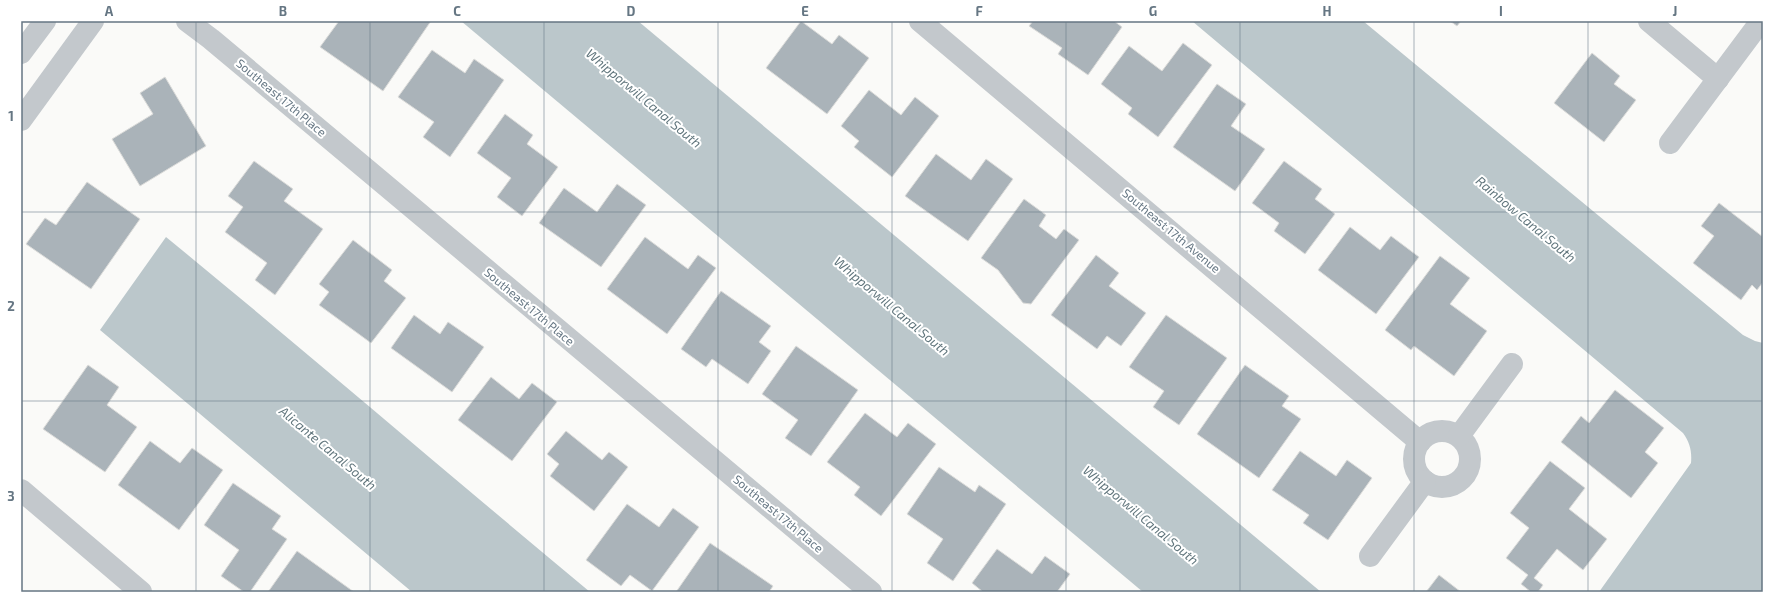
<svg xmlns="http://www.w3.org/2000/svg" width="1784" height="613" font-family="'Exo 2',sans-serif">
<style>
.water{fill:#bbc7cb}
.building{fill:#aab3b9;stroke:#dcdcda}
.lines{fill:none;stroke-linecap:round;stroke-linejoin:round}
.minor{stroke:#c3c8cc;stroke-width:22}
.grid{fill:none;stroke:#657683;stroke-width:1;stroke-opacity:0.55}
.labels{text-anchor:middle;stroke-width:4;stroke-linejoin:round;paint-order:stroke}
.street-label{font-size:12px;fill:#657683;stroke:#fff}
.water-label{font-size:13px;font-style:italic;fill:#60757c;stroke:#fff}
.neatline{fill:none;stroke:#657683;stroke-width:1.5}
.grid-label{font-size:13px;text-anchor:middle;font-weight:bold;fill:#657683}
</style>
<rect width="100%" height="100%" fill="#fafaf8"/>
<g class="water">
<polygon points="461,21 638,21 1321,592 1143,592"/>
<path d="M1192,21H1363L1743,335L1755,341L1763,343V592H1599L1691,463C1692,451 1690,443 1683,433Z"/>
<path d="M166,237C309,354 448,474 590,592H412L100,330Z"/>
</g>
<g class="building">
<polygon points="339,21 431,21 383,91 320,47"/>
<polygon points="801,21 832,44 839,35 869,58 827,114 766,68"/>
<polygon points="1033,21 1114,21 1122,27 1088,75 1058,54 1062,48 1029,26"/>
<polygon points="1450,21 1461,21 1457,26"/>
<polygon points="1183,43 1212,65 1158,137 1128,114 1132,108 1101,84 1129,46 1162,71"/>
<polygon points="432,50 465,73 474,59 504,80 450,157 423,137 434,122 398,97"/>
<polygon points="1592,53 1620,76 1614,84 1636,100 1604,142 1554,103"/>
<polygon points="165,77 206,146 140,186 112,139 153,114 140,93"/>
<polygon points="1217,84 1246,104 1231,126 1265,149 1235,191 1173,147"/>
<polygon points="869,90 901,115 915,97 939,116 892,177 854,147 859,141 841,126"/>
<polygon points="505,114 533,135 527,144 558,167 522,216 497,197 511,178 477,153"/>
<polygon points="936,154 971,180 986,159 1013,179 968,241 905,196"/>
<polygon points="254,161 293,189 284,201 323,229 275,295 255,280 267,263 225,232 243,207 228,196"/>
<polygon points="1284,161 1322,189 1315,199 1335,214 1305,254 1274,231 1279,223 1252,203"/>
<polygon points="87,182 140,219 91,289 26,244 45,218 56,225"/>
<polygon points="617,184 646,205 601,267 539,223 564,188 597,212"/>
<polygon points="1024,199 1046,215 1039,226 1056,239 1064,229 1079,240 1031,304 1023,303 998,270 981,258"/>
<polygon points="1719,203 1763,237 1763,282 1757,290 1752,285 1741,300 1693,263 1714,236 1701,226"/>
<polygon points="1350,227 1380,250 1391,236 1419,257 1376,314 1318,270"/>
<polygon points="645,237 688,269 698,255 716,268 667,334 607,289"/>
<polygon points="353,240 392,270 384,281 406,298 371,343 319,305 329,292 319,284"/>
<polygon points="1096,255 1119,273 1109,286 1146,313 1121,346 1107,336 1097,349 1051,315"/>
<polygon points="1440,256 1470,278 1450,304 1487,331 1454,376 1414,346 1411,350 1385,330"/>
<polygon points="721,291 771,326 759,342 771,351 748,384 712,359 706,367 681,349"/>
<polygon points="414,315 440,334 448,322 484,347 452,392 391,348"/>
<polygon points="1166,315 1227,358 1179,425 1153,407 1164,391 1129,367"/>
<polygon points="796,346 858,390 811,456 785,438 798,420 762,394"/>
<polygon points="88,365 119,387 107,405 137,427 105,472 43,429"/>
<polygon points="1245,365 1289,396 1282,406 1301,419 1259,478 1197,434"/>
<polygon points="491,377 519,399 532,383 557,402 512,461 458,420"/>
<polygon points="1615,390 1664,428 1645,452 1658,463 1631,498 1561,442 1581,416 1589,423"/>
<polygon points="865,413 897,437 908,423 936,444 881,516 854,495 860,487 827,462"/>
<polygon points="566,431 602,460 609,452 628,467 594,511 550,476 559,464 547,454"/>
<polygon points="150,441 180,463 192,448 223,470 179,530 118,485"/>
<polygon points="1300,451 1336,476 1347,460 1372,478 1328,540 1303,523 1309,515 1272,490"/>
<polygon points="1550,461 1585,488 1569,509 1607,539 1583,570 1557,549 1534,578 1543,585 1538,592 1531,592 1521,584 1528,575 1506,558 1529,528 1510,513"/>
<polygon points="939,467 975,492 979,485 1006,504 953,581 927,563 943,539 907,514"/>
<polygon points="233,483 281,516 272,529 287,539 250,592 244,592 221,576 239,550 204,525"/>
<polygon points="627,504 659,527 673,508 699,527 652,591 630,575 621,586 586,560"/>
<polygon points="710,543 773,586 769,592 676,592"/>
<polygon points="997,549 1032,574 1045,556 1070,574 1057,592 983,592 972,583"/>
<polygon points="297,551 354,592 268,592"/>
<polygon points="1439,575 1461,592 1426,592"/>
</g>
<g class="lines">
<g class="minor">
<polyline points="187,21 211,39 871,592"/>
<polyline points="920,21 1420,442"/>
<polyline points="1649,21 1718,79"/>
<polyline points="21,53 45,21"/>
<polyline points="21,120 93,21"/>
<polyline points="1670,143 1761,21"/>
<circle cx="1442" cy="459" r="28"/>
<polyline points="1459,436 1512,364"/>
<polyline points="21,490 141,592"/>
<polyline points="1370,556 1425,481"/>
</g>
</g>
<path class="grid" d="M196,21V592M370,21V592M544,21V592M718,21V592M892,21V592M1066,21V592M1240,21V592M1414,21V592M1588,21V592M21,212H1763M21,401H1763"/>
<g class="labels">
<g class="street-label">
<text transform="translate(281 98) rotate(40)" y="4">Southeast 17th Place</text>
<text transform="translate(1171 231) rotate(40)" y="4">Southeast 17th Avenue</text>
<text transform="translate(529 307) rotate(40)" y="4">Southeast 17th Place</text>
<text transform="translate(778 514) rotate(40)" y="4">Southeast 17th Place</text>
</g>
<g class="water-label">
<text transform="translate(644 98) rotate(40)" y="5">Whipporwill Canal South</text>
<text transform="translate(1526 219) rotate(40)" y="5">Rainbow Canal South</text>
<text transform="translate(892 306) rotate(40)" y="5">Whipporwill Canal South</text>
<text transform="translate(328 448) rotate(40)" y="5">Alicante Canal South</text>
<text transform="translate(1141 515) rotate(40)" y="5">Whipporwill Canal South</text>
</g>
</g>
<rect width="1784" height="613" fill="none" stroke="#ffffff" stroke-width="44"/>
<rect x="22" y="22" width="1740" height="569" class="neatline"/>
<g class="grid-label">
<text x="109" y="16">A</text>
<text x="283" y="16">B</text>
<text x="457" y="16">C</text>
<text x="631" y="16">D</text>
<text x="805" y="16">E</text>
<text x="979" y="16">F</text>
<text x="1153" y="16">G</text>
<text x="1327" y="16">H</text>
<text x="1501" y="16">I</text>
<text x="1675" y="16">J</text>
<text x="11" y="121">1</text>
<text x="11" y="311">2</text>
<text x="11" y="501">3</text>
</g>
</svg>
